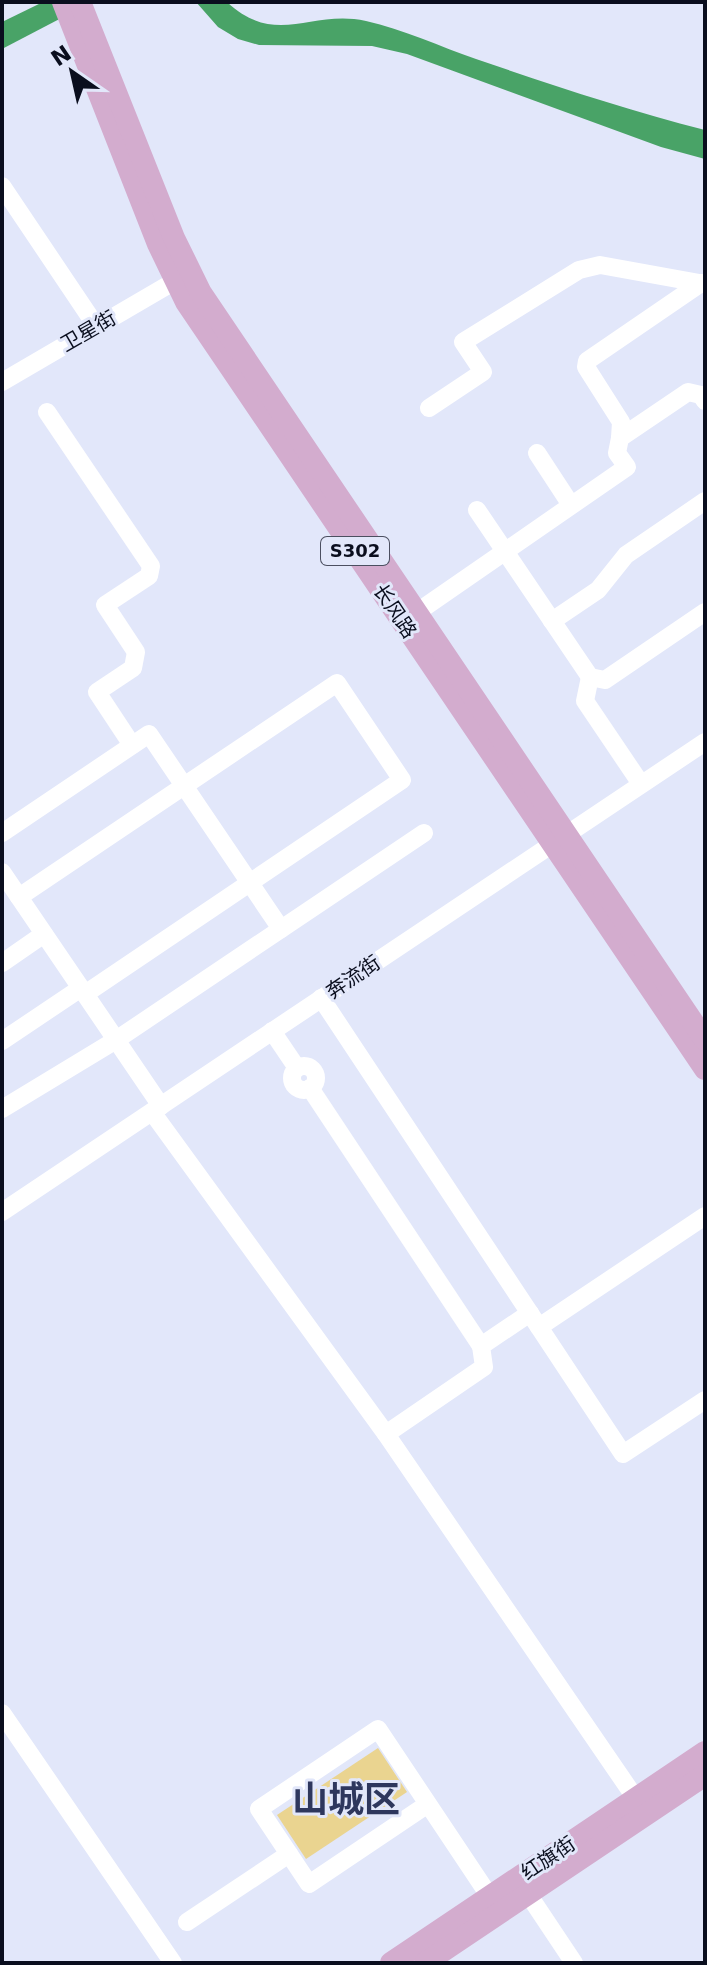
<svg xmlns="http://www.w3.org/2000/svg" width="707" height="1965" font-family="'DejaVu Sans','Noto Sans SC',sans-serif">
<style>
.green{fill:#ead490}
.water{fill:#49a367}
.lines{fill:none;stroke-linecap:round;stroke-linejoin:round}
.minor{stroke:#fff;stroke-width:18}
.major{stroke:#d3acce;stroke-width:22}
.labels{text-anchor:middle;stroke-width:6;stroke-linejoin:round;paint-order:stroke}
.shield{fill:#e2e7fa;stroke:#4b4f60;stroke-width:2}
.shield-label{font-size:18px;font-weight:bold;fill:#0a0e1e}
.street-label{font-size:20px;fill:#0a0e1e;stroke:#e2e7fa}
.town-label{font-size:36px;font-weight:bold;fill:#2e375d;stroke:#e2e7fa}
</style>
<rect width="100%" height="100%" fill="#e2e7fa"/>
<polygon class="green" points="378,1748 407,1792 306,1859 277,1815"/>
<g class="water">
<polygon points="43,2 92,2 2,49 2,22"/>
<path d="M196,2H227C277,48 310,9 366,21C403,29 441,47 476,59C552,85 627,110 705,130V159L661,147L407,54L372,46L259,45L238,39L218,27Z"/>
</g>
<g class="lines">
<g class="minor">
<polyline points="2,186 96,326"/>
<polyline points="2,382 175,281"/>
<polyline points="429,408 483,372 463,342 579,270 600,265 705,284"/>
<polyline points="47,412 151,566 149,576 105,605 136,652 133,668 97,692 132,745"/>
<polyline points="620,438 621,422 586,367 587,361 701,283"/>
<polyline points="537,453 571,505"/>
<polyline points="477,510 590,677 605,680 705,612"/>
<polyline points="416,613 627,467 617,453 620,438 688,392 701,395 705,401"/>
<polyline points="552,621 598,590 626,555 705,501"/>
<polyline points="590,677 585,701 641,784"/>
<polyline points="2,833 149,734 281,929"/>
<polyline points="2,872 161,1106"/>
<polyline points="19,897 337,683 402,780 85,994"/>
<polyline points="2,963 44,934"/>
<polyline points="321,998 539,1327 705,1216"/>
<polyline points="272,1031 297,1068"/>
<polyline points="2,1041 81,988"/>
<circle cx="304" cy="1078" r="12"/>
<polyline points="310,1088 481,1346"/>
<polyline points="2,1109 116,1040 424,833"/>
<polyline points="152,1112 386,1434 636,1799"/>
<polyline points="2,1212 705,742"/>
<polyline points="539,1327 623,1454 705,1400"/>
<polyline points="386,1434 484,1367 481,1346 530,1313"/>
<polyline points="2,1713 173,1963"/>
<polyline points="428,1804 309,1884 259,1809 378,1729 490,1897"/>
<polyline points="528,1894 574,1963"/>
<polyline points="187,1922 289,1854"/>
</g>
<g class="major">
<polyline points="63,2 158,244 186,302 705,1069"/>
<polyline points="80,2 174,238 201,293 705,1040"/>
<polyline points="391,1963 705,1752"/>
<polyline points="425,1963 705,1775"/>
</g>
</g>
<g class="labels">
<rect class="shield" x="321" y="537" width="68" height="28" rx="6"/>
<g class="shield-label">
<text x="355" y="557">S302</text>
</g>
<g class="street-label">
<text transform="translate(88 331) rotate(-30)" y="7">卫星街</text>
<text transform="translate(395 611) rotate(56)" y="7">长风路</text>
<text transform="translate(353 977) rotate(-34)" y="7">奔流街</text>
<text transform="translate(548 1858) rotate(-34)" y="7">红旗街</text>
</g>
<g class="town-label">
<text x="346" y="1812">山城区</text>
</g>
</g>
<rect width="707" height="1965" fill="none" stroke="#0a0e1e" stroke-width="8"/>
<g transform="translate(72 72) rotate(326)" stroke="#e2e7fa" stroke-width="6" paint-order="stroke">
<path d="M0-6L14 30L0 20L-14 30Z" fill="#0a0e1e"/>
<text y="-12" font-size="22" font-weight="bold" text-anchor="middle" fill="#0a0e1e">N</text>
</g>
</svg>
